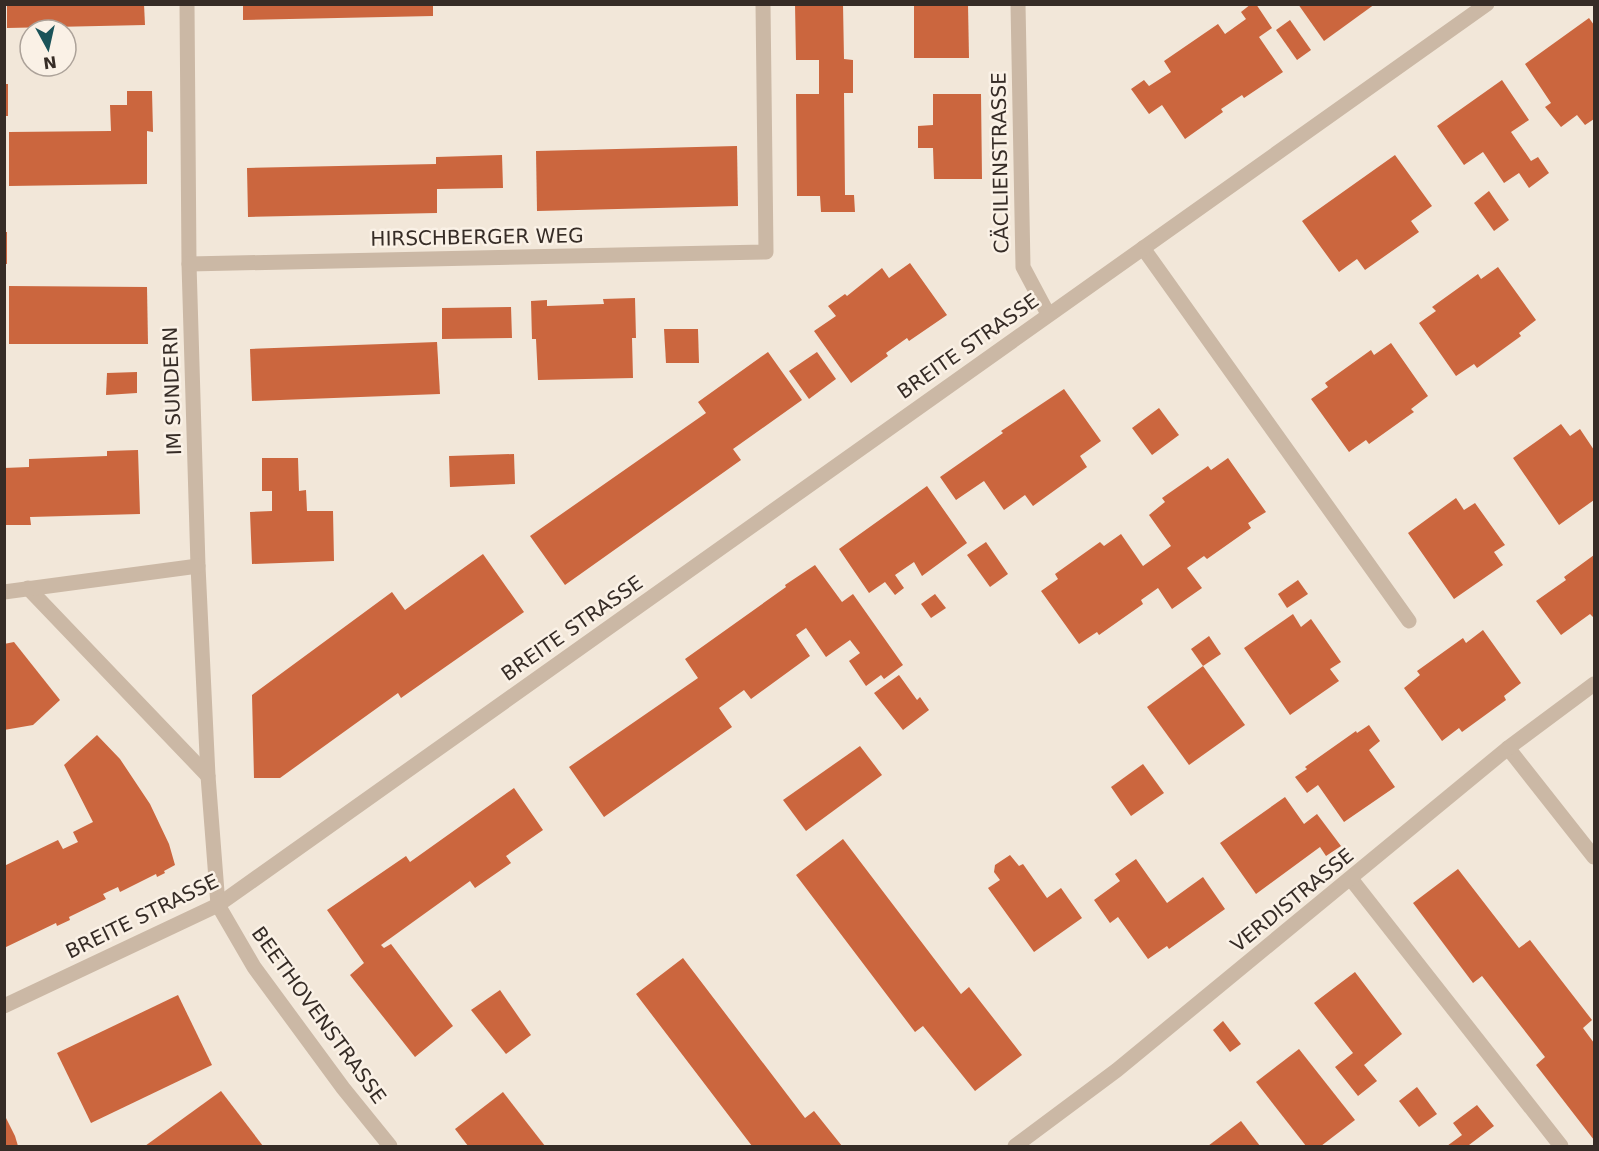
<svg xmlns="http://www.w3.org/2000/svg" width="1599" height="1151" font-family="'DejaVu Sans',sans-serif">
<style>
.building{fill:#cb663e}
.lines{fill:none;stroke-linecap:round;stroke-linejoin:round}
.service{stroke:#cbb8a5;stroke-width:15}
.minor{stroke:#cbb8a5;stroke-width:15}
.labels{text-anchor:middle;stroke-width:5;stroke-linejoin:round;paint-order:stroke}
.street-label{font-size:20px;fill:#362c26;stroke:#faf1e6}
</style>
<rect width="100%" height="100%" fill="#f2e7d9"/>
<g class="building">
<polygon points="7,4 144,4 145,25 7,28"/>
<polygon points="243,4 433,4 433,16 243,20"/>
<polygon points="795,4 843,4 844,59 853,60 853,93 844,93 845,195 854,195 855,212 821,212 820,196 797,196 796,94 819,94 819,60 796,60"/>
<polygon points="914,4 968,4 969,58 914,58"/>
<polygon points="1251,4 1256,4 1272,28 1259,37 1283,72 1244,98 1242,95 1221,109 1223,112 1185,139 1162,105 1149,114 1131,89 1144,80 1149,86 1171,72 1164,61 1218,24 1225,34 1246,19 1241,12"/>
<polygon points="1298,4 1375,4 1324,41"/>
<polygon points="1589,18 1594,25 1594,119 1585,125 1577,115 1561,127 1545,107 1551,103 1525,64"/>
<polygon points="1290,20 1311,50 1297,60 1276,30"/>
<polygon points="1502,80 1529,120 1511,132 1531,161 1538,157 1549,173 1529,188 1519,173 1504,183 1483,152 1464,165 1437,126"/>
<rect x="4" y="84" width="4" height="32"/>
<polygon points="127,91 152,91 153,132 147,131 147,184 9,186 9,132 111,131 110,105 127,105"/>
<polygon points="933,94 981,94 982,179 934,179 933,148 918,148 918,126 933,125"/>
<polygon points="737,146 738,206 537,211 536,151"/>
<polygon points="502,155 503,188 437,189 437,213 248,217 247,168 436,164 436,157"/>
<polygon points="1395,155 1432,206 1411,221 1419,232 1365,270 1357,259 1339,272 1302,221"/>
<polygon points="1489,191 1509,220 1494,231 1474,203"/>
<rect x="4" y="232" width="3" height="32"/>
<polygon points="910,263 947,315 909,341 907,338 886,353 888,356 851,383 814,331 836,316 828,306 845,294 847,296 882,268 889,278"/>
<polygon points="1498,267 1536,320 1519,333 1521,336 1477,368 1474,364 1456,376 1419,323 1436,311 1432,307 1478,274 1481,279"/>
<polygon points="9,286 147,287 148,344 9,344"/>
<polygon points="635,298 636,338 632,338 633,378 538,380 536,339 532,339 531,301 547,300 547,306 604,304 603,299"/>
<polygon points="511,307 512,338 442,339 442,308"/>
<polygon points="664,329 698,329 699,363 666,363"/>
<polygon points="437,342 440,394 252,401 250,349"/>
<polygon points="1391,343 1428,396 1411,409 1414,412 1411,414 1369,444 1366,440 1349,452 1311,399 1328,387 1325,383 1371,350 1374,355"/>
<polygon points="768,352 802,400 733,449 741,460 565,585 530,536 706,413 698,402"/>
<polygon points="817,352 836,379 809,399 789,371"/>
<polygon points="137,372 137,393 106,395 107,373"/>
<polygon points="1064,389 1101,441 1080,456 1087,467 1033,506 1025,495 1004,510 984,481 956,500 940,477 1003,433 1001,431"/>
<polygon points="1159,408 1179,435 1152,455 1132,428"/>
<polygon points="1561,424 1570,436 1580,429 1594,450 1594,500 1559,525 1513,458"/>
<polygon points="138,450 140,514 30,517 31,525 4,525 4,468 29,467 29,459 107,456 107,451"/>
<polygon points="514,454 515,484 450,487 449,456"/>
<polygon points="262,458 298,458 299,491 306,490 307,511 333,511 334,561 252,564 250,512 272,511 272,491 262,491"/>
<polygon points="1228,458 1266,512 1248,523 1251,528 1207,559 1204,556 1187,568 1202,588 1172,609 1158,588 1141,600 1143,604 1099,635 1097,632 1079,644 1041,591 1058,579 1055,574 1100,542 1104,546 1121,534 1143,566 1171,546 1149,515 1165,502 1162,498 1208,466 1211,470"/>
<polygon points="927,486 967,543 922,576 914,562 895,575 904,588 895,595 885,582 869,593 839,549"/>
<polygon points="1456,498 1464,510 1475,503 1505,545 1494,552 1503,565 1454,599 1408,533"/>
<polygon points="986,542 1008,574 990,587 967,555"/>
<polygon points="483,554 524,612 401,698 398,693 280,778 254,778 252,695 392,592 405,610"/>
<polygon points="1594,555 1594,616 1593,617 1590,614 1561,635 1536,601 1566,580 1564,577"/>
<polygon points="815,565 842,602 853,594 903,665 884,679 881,675 866,686 849,661 860,653 850,640 826,657 806,628 796,635 810,656 751,699 744,690 719,708 732,727 604,817 569,767 698,678 685,659 786,587 785,585"/>
<polygon points="1298,580 1308,594 1287,608 1278,594"/>
<polygon points="935,594 946,608 931,618 921,604"/>
<polygon points="1293,614 1301,627 1311,619 1341,662 1330,669 1339,681 1290,715 1244,648"/>
<polygon points="1483,630 1521,683 1504,696 1506,700 1462,732 1459,728 1442,741 1404,688 1420,675 1417,671 1463,638 1466,643"/>
<polygon points="1209,636 1221,654 1203,666 1191,649"/>
<polygon points="14,642 60,700 33,725 4,730 4,644"/>
<polygon points="1203,666 1245,725 1189,765 1147,707"/>
<polygon points="899,675 917,700 920,697 929,710 903,730 874,693"/>
<polygon points="1369,725 1380,741 1369,750 1395,787 1344,822 1318,785 1307,793 1295,777 1307,769 1305,767 1356,731 1357,733"/>
<polygon points="97,735 120,759 150,804 169,844 175,865 164,871 165,873 157,877 156,874 120,892 118,887 103,894 106,899 69,917 70,920 57,926 56,923 4,948 4,866 58,840 63,849 78,842 73,832 93,822 64,765"/>
<polygon points="860,746 882,775 806,831 783,800"/>
<polygon points="1143,764 1164,793 1131,816 1111,787"/>
<polygon points="514,788 543,830 506,856 511,863 475,888 470,881 381,945 384,948 391,944 453,1026 415,1057 350,975 364,963 327,910 406,856 410,862"/>
<polygon points="1285,797 1304,824 1317,814 1341,846 1326,856 1320,847 1256,894 1220,843"/>
<polygon points="843,839 961,994 969,987 1022,1055 975,1091 923,1026 915,1032 796,875"/>
<polygon points="1010,855 1019,866 1023,864 1047,898 1061,888 1082,918 1034,952 988,888 1000,880 994,872 995,865"/>
<polygon points="1136,859 1167,903 1203,877 1225,909 1169,949 1167,946 1148,959 1118,917 1110,923 1094,900 1120,881 1115,874"/>
<polygon points="1458,869 1519,948 1530,940 1592,1020 1583,1028 1594,1043 1594,1140 1536,1065 1545,1057 1482,976 1473,983 1413,903"/>
<polygon points="683,958 805,1118 814,1111 842,1146 752,1146 636,994"/>
<polygon points="1355,972 1402,1034 1364,1065 1377,1081 1358,1096 1335,1067 1353,1053 1314,1003"/>
<polygon points="500,990 531,1035 506,1054 471,1010"/>
<polygon points="178,995 212,1065 91,1123 57,1053"/>
<polygon points="1223,1021 1241,1044 1230,1052 1213,1030"/>
<polygon points="1299,1049 1355,1120 1321,1146 1306,1146 1256,1082"/>
<polygon points="1417,1087 1437,1114 1419,1127 1399,1101"/>
<polygon points="221,1091 263,1146 145,1146"/>
<polygon points="503,1092 545,1146 468,1146 455,1129"/>
<polygon points="1477,1105 1494,1126 1469,1145 1471,1146 1447,1146 1462,1135 1453,1123"/>
<polygon points="4,1114 15,1136 18,1146 4,1146"/>
<polygon points="1241,1121 1260,1146 1208,1146"/>
</g>
<g class="lines">
<g class="service">
<polyline points="1508,748 1594,857"/>
<polyline points="1351,879 1561,1146"/>
</g>
<g class="minor">
<polyline points="187,4 189,264 198,566 208,776 218,905 254,967 343,1088 390,1146"/>
<polyline points="1018,4 1023,267 1048,314"/>
<polyline points="1143,248 1409,621"/>
<polyline points="189,264 766,252 763,4"/>
<polyline points="28,588 208,776"/>
<polyline points="4,592 198,566"/>
<polyline points="4,1006 218,905 1487,4"/>
<polyline points="1015,1146 1117,1070 1508,748 1594,684"/>
</g>
</g>
<g class="labels">
<g class="street-label">
<text transform="translate(1000 163) rotate(-91)" y="7">CÄCILIENSTRASSE</text>
<text transform="translate(477 237) rotate(-1)" y="7">HIRSCHBERGER WEG</text>
<text transform="translate(968 346) rotate(-35)" y="7">BREITE STRASSE</text>
<text transform="translate(172 391) rotate(-92)" y="7">IM SUNDERN</text>
<text transform="translate(572 628) rotate(-35)" y="7">BREITE STRASSE</text>
<text transform="translate(1292 900) rotate(-39)" y="7">VERDISTRASSE</text>
<text transform="translate(142 916) rotate(-26)" y="7">BREITE STRASSE</text>
<text transform="translate(319 1015) rotate(54)" y="7">BEETHOVENSTRASSE</text>
</g>
</g>
<rect width="1599" height="1151" fill="none" stroke="#362c26" stroke-width="12"/>
<g transform="translate(48 48) rotate(172)"><circle r="28" fill="#faf1e6" stroke="#aca299" stroke-width="1.5"/>
<path d="M0-4.5L10 22L0 15L-10 22Z" fill="#1a5359"/>
<text y="-9" font-size="16" font-weight="bold" text-anchor="middle" fill="#362c26">N</text>
</g>
</svg>
